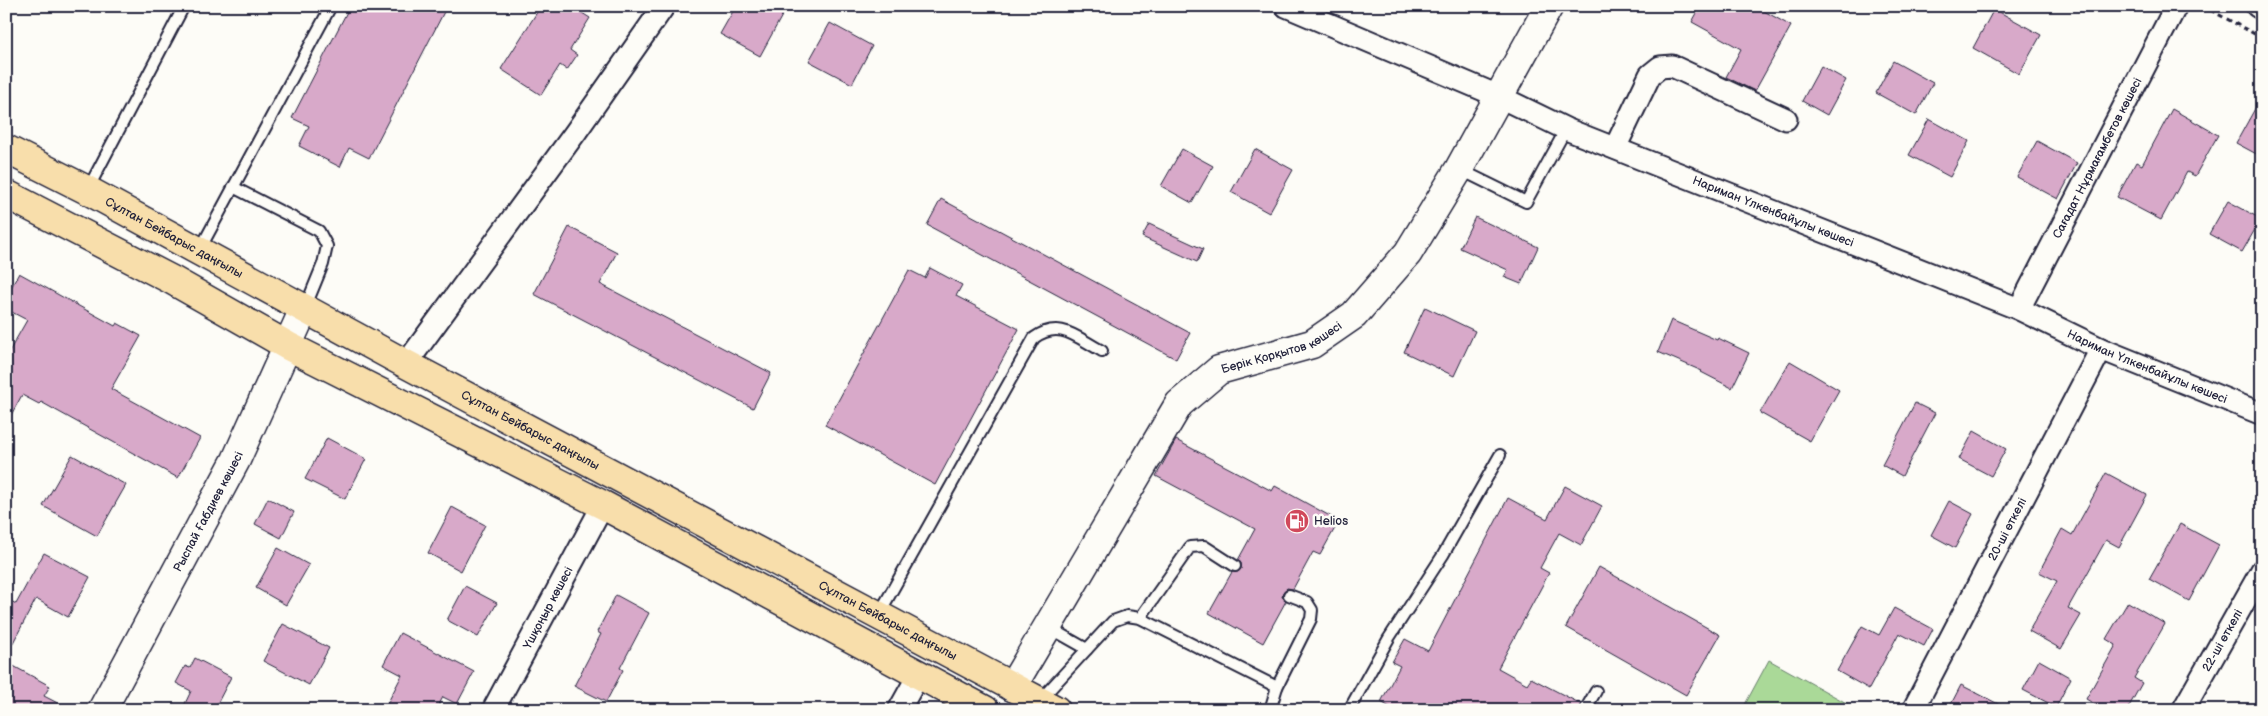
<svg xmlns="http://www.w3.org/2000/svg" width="2268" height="716" font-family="'Balsamiq Sans',sans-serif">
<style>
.green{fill:#aad998;stroke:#667e6a}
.building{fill:#d8a9c9;stroke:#22223b}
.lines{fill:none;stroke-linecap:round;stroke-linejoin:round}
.lane-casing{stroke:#22223b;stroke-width:14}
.street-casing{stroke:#22223b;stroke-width:25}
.secondary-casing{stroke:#22223b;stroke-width:31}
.primary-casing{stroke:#22223b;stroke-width:31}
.path{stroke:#22223b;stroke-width:3;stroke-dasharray:5 4;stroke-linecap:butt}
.lane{stroke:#fdfcf7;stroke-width:10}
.street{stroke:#fdfcf7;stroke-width:21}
.secondary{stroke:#fdfcf7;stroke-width:28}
.primary{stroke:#f8deab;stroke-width:28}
.labels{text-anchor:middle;stroke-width:5;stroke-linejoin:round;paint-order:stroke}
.street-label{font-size:12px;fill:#22223b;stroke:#fdfcf7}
.poi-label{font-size:12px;fill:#22223b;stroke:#fdfcf7;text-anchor:start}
</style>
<rect width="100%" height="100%" fill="#fdfcf7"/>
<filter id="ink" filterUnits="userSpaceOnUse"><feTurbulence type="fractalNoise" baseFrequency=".02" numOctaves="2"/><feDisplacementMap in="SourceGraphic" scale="10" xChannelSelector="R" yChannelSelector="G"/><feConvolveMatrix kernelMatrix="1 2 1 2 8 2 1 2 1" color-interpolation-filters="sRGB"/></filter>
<g filter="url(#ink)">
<polygon class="green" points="1769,660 1859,710 1742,710"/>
<g class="building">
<polygon points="350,6 447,6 369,158 349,148 340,167 299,146 309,126 292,118"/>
<polygon points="541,6 571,6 590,18 570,50 577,55 567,70 560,65 541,95 501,69"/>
<polygon points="736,6 773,6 784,12 760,56 720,34"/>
<polygon points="1701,6 1755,6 1791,26 1755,91 1726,77 1741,49 1692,22"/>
<polygon points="1994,9 2041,35 2019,74 1973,48"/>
<polygon points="830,23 872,46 852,84 809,61"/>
<polygon points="1893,61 1933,83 1916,115 1876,93"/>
<polygon points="1821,66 1846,80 1827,115 1802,101"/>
<polygon points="2262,96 2262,157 2236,143"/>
<polygon points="2172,109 2218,135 2195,176 2187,172 2161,220 2117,197 2136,162 2142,165"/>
<polygon points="1929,119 1969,141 1950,177 1909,155"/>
<polygon points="2037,141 2077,163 2058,199 2017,177"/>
<polygon points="1182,149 1213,166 1192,203 1161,186"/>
<polygon points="1255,149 1293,170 1269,213 1231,192"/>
<polygon points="941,199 1190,333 1176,359 927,225"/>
<polygon points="2228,201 2261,219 2242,252 2209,234"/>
<polygon points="1475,217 1538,247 1521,284 1504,277 1508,270 1460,248"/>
<polygon points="1149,224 1203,249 1197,262 1142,237"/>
<polygon points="569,227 617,252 600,284 771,373 753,408 534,294"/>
<polygon points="930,268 962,285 956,296 1019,329 935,485 825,425 909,270 925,278"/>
<polygon points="19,273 115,326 117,323 141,336 111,389 200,438 178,478 41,402 39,404 22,395 6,424 6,357 27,320 6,309 6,297"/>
<polygon points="1425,307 1475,331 1454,376 1404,352"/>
<polygon points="1671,320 1717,340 1718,338 1749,353 1732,388 1701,372 1702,371 1658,352"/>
<polygon points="1790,361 1839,390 1810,441 1760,413"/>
<polygon points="1915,403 1935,413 1902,476 1882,465"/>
<polygon points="1974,431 2006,449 1991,476 1959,459"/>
<polygon points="327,438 366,459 345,499 305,479"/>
<polygon points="1176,440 1272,491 1275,486 1339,521 1320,555 1313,552 1293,589 1287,588 1283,592 1282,597 1286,601 1263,643 1209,613 1232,572 1238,572 1241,569 1241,563 1238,560 1255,529 1156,476"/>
<polygon points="72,455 126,485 97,536 43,506"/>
<polygon points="2106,473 2147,495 2119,547 2106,540 2068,608 2081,615 2061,649 2029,631 2057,581 2039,572 2062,529 2072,535"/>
<polygon points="1565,486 1602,506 1581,545 1559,533 1540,568 1549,573 1498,668 1527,684 1531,678 1581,704 1578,710 1395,710 1381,702 1400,666 1392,662 1405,639 1428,651 1508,498 1547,519"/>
<polygon points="268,498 294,512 281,538 255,524"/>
<polygon points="1949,501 1973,514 1955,548 1931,535"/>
<polygon points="452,507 485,525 461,571 428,553"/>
<polygon points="2180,524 2219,545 2189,601 2149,579"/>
<polygon points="278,548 309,565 286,605 256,588"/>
<polygon points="44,553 90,577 68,617 36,599 6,656 6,598 16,604"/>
<polygon points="1599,567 1720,635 1686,695 1566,627"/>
<polygon points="465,586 497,603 478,637 447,620"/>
<polygon points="616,595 649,613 620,668 623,670 606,702 574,686 601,634 597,632"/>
<polygon points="2128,602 2165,624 2134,678 2142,683 2127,710 2104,710 2086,699 2116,645 2106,639"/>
<polygon points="1894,608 1933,629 1924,646 1899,633 1869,689 1837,671 1862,626 1879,635"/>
<polygon points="283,624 329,648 309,685 263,661"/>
<polygon points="400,633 474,672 457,704 443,697 436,710 384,710 402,675 383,665"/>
<polygon points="195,658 231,677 214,710 182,710 191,691 176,683 185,666 190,668"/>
<polygon points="2039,660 2071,678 2056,707 2023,690"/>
<polygon points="6,662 50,686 44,696 71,710 6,710"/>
<polygon points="1961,685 2010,710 1948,710"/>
</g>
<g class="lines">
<g class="lane-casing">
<g id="lane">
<polyline points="1459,169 1526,202 1566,129"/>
<polyline points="233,187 319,231 327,246 323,264 305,308"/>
<polyline points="88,189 184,6"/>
<polyline points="199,251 331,6"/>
<path d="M879,614L1034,338C1060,319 1077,338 1102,351"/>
<polyline points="1140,618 1190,547 1204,546 1235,566"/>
<polyline points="1048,627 1087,649"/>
<polyline points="1277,687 1311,619 1312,610 1307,602 1289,595"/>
<polyline points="1041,699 1113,621 1127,616 1140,618 1277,687 1270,710"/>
<polyline points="1349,710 1389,638 1443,555 1500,455"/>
<polyline points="1585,710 1596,691"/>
</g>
</g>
<g class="street-casing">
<g id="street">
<path id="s1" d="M1286,6L1498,96L1566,129L2019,309L2101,349L2262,414"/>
<polyline points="2257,6 2262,9"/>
<polyline points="1615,148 1650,75 1660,67 1672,66 1786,119"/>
<path id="s2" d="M2019,309L2176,6"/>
<polyline points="406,364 575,133 664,6"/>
<path id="s3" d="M493,710L603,505"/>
<polyline points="899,710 919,674"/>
<path id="s4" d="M1913,710L2101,349"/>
<path id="s5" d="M2183,710L2262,570"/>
</g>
</g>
<g class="secondary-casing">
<g id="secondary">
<path id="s6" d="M1012,687L1179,404L1219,370L1312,344L1354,315L1408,253L1459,169L1549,6"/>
<path id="s7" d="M102,710L236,460L304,309"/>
</g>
</g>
<g class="primary-casing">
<g id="primary">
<path id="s8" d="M6,149L87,190L406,364L1056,710"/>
<polyline points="6,194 172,280 288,346 603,505 985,710"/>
</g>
</g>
<polyline class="path" points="2203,6 2262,38"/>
<use href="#lane" class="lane"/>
<use href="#street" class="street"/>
<use href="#secondary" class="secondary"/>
<use href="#primary" class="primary"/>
</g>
</g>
<defs>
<g id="fuel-disc" transform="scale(1.25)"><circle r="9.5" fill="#d1495b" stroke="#fdfcf7"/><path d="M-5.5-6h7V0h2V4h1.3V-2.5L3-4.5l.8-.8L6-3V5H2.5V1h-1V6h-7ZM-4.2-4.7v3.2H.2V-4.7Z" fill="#fff"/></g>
</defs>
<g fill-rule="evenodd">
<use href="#fuel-disc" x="1297" y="521"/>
</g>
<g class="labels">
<g class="street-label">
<text dy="4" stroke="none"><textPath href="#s2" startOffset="170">Сағадат Нұрмағамбетов көшесі</textPath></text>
<text dy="4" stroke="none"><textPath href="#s1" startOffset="529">Нариман Үлкенбайұлы көшесі</textPath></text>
<text dy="4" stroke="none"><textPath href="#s8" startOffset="190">Сұлтан Бейбарыс даңғылы</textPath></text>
<text dy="4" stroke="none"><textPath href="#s6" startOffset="448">Берік Қорқытов көшесі</textPath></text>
<text dy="4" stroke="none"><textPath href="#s1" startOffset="934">Нариман Үлкенбайұлы көшесі</textPath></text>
<text dy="4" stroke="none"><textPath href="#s8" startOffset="595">Сұлтан Бейбарыс даңғылы</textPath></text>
<text dy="4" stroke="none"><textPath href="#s7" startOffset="225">Рыспай Ғабдиев көшесі</textPath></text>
<text dy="4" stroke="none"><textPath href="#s4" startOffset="204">20-ші өткелі</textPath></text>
<text dy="4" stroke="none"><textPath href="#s3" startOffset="116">Үшқоңыр көшесі</textPath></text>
<text dy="4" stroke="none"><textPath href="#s8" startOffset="1000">Сұлтан Бейбарыс даңғылы</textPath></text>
<text dy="4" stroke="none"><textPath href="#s5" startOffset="80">22-ші өткелі</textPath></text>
</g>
<g class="poi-label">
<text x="1314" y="525">Helios</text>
</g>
</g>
<rect width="2268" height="716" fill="none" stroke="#fdfcf7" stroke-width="25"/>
<rect x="12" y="12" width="2243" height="691" fill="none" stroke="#22223b" stroke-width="2" filter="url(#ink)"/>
</svg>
